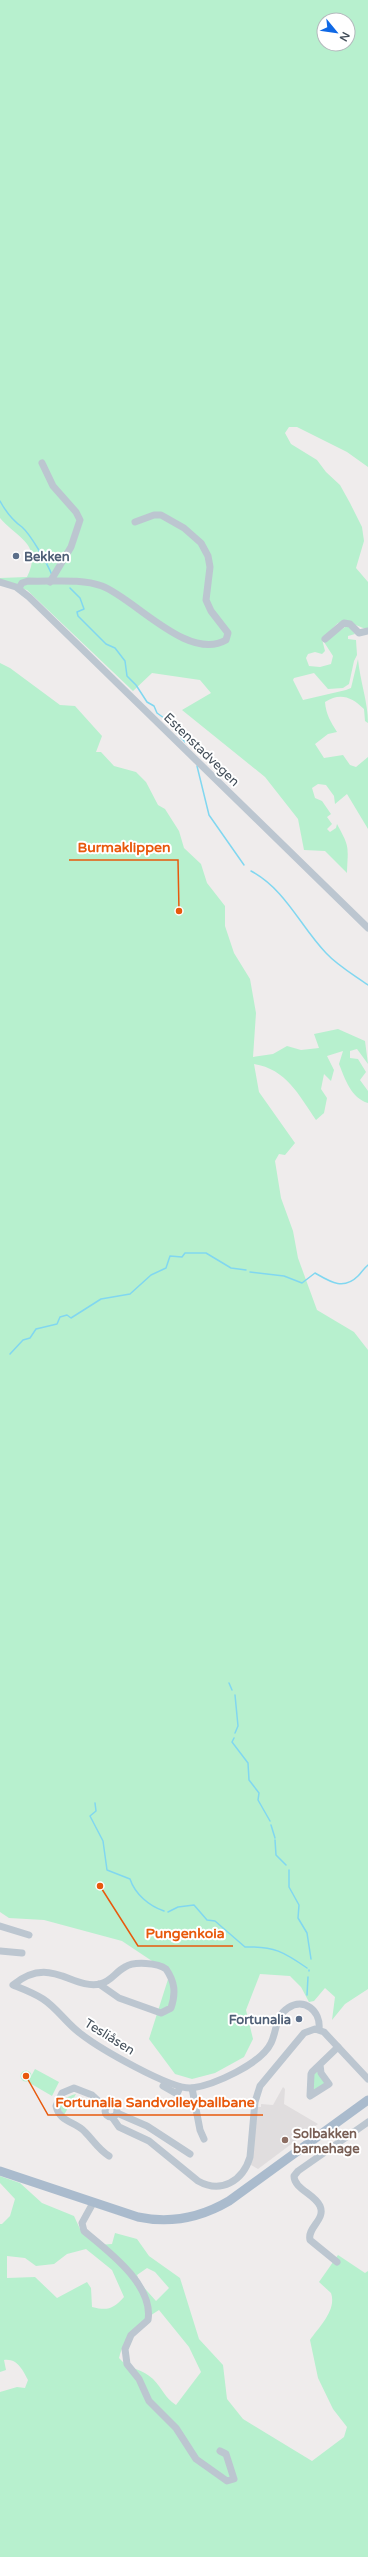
<svg xmlns="http://www.w3.org/2000/svg" width="368" height="2557" font-family="'Varela Round',sans-serif">
<style>
.education{fill:#e0ddde}
.green{fill:#b7f0ce;fill-rule:evenodd}
.lines{fill:none;stroke-linecap:round;stroke-linejoin:round}
.stream{stroke:#81d7f0;stroke-width:1.5}
.minor{stroke:#bcc6d0;stroke-width:7}
.major{stroke:#aabbcd;stroke-width:9}
.service-dot{fill:#5c6f8a;stroke:#fff;stroke-width:1.5}
.education-dot{fill:#8d6e63;stroke:#fff;stroke-width:1.5}
.labels{text-anchor:middle;stroke-width:4;stroke-linejoin:round;paint-order:stroke}
.service-label{font-size:13px;font-weight:bold;fill:#4e5e75;stroke:#fff;text-anchor:start}
.street-label{font-size:13px;fill:#444f5a;stroke:#fff}
.education-label{font-size:13px;font-weight:bold;fill:#785e54;stroke:#fff;text-anchor:start}
.leader{fill:none;stroke:#e8590c;stroke-width:1.5}
.callout-dot{fill:#e8590c;stroke:#fff;stroke-width:1.5}
.callout-label{font-size:14px;text-anchor:middle;font-weight:bold;fill:#e8590c;stroke:#fff;stroke-width:4;stroke-linejoin:round;paint-order:stroke}
</style>
<rect width="100%" height="100%" fill="#efecec"/>
<polygon class="education" points="283,2087 285,2089 284,2104 318,2124 258,2169 251,2165 258,2107 261,2107 261,2104 273,2105"/>
<g class="green">
<path d="M0,0H368V467L347,452L297,427H289L285,433L291,444L317,460L326,472L340,485L350,503L362,527L364,541L356,568L368,582V630L346,621L338,623L322,639L325,651L322,654L315,652L308,654L306,658L309,666L320,667L331,664L333,656L324,642L348,625L355,634L348,636V639L356,640L357,655L354,661L349,684L343,688L328,689L314,673L294,678L293,680L303,700L346,690L351,688L358,659C360,681 368,702 368,723L365,721L364,709C352,697 340,692 325,702C326,715 331,722 337,732L328,734L315,744L324,758L343,755L350,765L356,767L368,757V829L347,794L335,804L334,796L326,785L318,784L312,788L315,798L322,801L331,814L327,817L332,824L327,829L330,832L336,828L337,824C350,848 348,845 347,873L325,851L304,850L298,819L265,777L182,710L211,693L200,680L152,673L133,691L27,590L0,583V578L27,577C43,544 18,539 0,518ZM324,20H348V44H324Z"/>
<path d="M0,663L10,668L60,705L75,706L102,736L96,752H101L114,766L136,772L146,782L158,805L165,809L179,831L184,848L201,864L207,883L225,906V926L234,953L250,979L256,1013L253,1057L273,1054L287,1046L301,1050L319,1048L314,1034L338,1029L365,1041L368,1064L357,1049L350,1051V1058L358,1059L366,1072L360,1080L368,1091V1103C351,1098 345,1079 339,1064L343,1051L327,1056L334,1070L331,1081L324,1074L321,1089L327,1098L324,1113L316,1120C299,1095 286,1069 254,1064L259,1092L295,1143L285,1155L279,1154L275,1161L281,1198L293,1231L298,1258L317,1310L354,1332L368,1350V1989L345,2004L332,2020L335,1997L325,1988L314,2001L309,2002L301,1987L290,1976L260,1974L246,2010L253,2039L244,2057L215,2073L192,2079L175,2074L149,2039L170,1973L122,1941L44,1920L9,1918L0,1912Z"/>
<polygon points="35,2069 59,2082 52,2096 28,2082"/>
<polygon points="317,2069 326,2083 313,2093 312,2077"/>
<circle cx="26" cy="2076" r="5.5"/>
<path d="M76,2094L64,2115L60,2109C59,2100 68,2096 76,2094Z"/>
<path d="M0,2176L20,2183L42,2203L74,2216L80,2229L98,2245L112,2244L115,2233L137,2239L149,2256L180,2278L199,2339L223,2365L227,2399L243,2419L312,2461L344,2437L347,2427L333,2409L318,2378L310,2340C319,2327 337,2310 331,2293L319,2282L338,2255L365,2273L368,2271V2557H0V2392L17,2387L25,2388L28,2380C23,2370 17,2358 4,2360L6,2370L0,2372V2224H2L10,2216L15,2199L0,2183ZM86,2249L112,2270L124,2297C113,2309 108,2311 92,2307L91,2288L87,2282L57,2298L35,2277L7,2278V2256L25,2258L36,2266L54,2264L67,2254ZM147,2268L155,2272L169,2288L156,2301L140,2283L137,2275ZM159,2310L189,2347L201,2372L176,2405C164,2397 163,2389 153,2379C143,2369 128,2369 119,2358C125,2335 140,2322 159,2310Z"/>
</g>
<g class="lines">
<g class="stream">
<path d="M0,501C6,512 12,520 22,527C31,535 47,563 52,575"/>
<polyline points="70,588 80,598 84,609 77,612 78,616 106,644 115,648 125,661 127,676 136,685 147,702 154,706 157,713 164,718 185,742"/>
<polyline points="197,766 209,815 244,865"/>
<path d="M251,871C286,890 300,926 326,953C338,966 354,975 368,985"/>
<path d="M250,1272L284,1276L302,1283L315,1273C329,1281 343,1291 358,1276C361,1273 364,1268 368,1265"/>
<polyline points="10,1354 23,1340 30,1338 36,1329 57,1324 60,1317 67,1315 71,1318 101,1299 130,1294 151,1275 166,1268 170,1256 182,1257 185,1253 206,1253 231,1268 246,1270"/>
<polyline points="229,1683 232,1690"/>
<polyline points="235,1695 238,1726 235,1733"/>
<polyline points="234,1738 232,1742 248,1763 249,1780 259,1793 258,1800 270,1821"/>
<path d="M95,1803L96,1811L90,1816L103,1841L107,1870L130,1879C135,1894 149,1906 164,1911"/>
<polyline points="271,1825 275,1838"/>
<polyline points="275,1840 276,1855 286,1865"/>
<polyline points="289,1870 289,1887 299,1905 298,1918 307,1933 311,1959"/>
<path d="M168,1912L178,1907L194,1905L207,1920L215,1921L245,1947C274,1946 284,1952 307,1968"/>
<polyline points="309,1971 309,1970"/>
<polyline points="307,1995 308,1977"/>
</g>
<g class="minor">
<polyline points="42,463 53,486 76,512 80,520 71,547 50,582"/>
<polyline points="0,582 16,587 29,597 368,928"/>
<path d="M19,588L22,583L28,581C51,582 80,578 102,586C134,598 188,662 226,640L228,633L211,611L206,600L210,567L208,556L201,543L184,528L161,515H154L135,522"/>
<polyline points="325,639 344,623 350,624 359,633 368,631"/>
<polyline points="0,1926 29,1935"/>
<polyline points="0,1951 22,1953"/>
<path d="M99,1984L119,1998L161,2013L171,2008C176,1993 175,1982 166,1969C158,1963 134,1961 125,1967C115,1972 112,1981 100,1984C72,1990 50,1954 13,1985C23,1989 34,1993 43,1999C57,2008 67,2024 81,2034C99,2048 171,2090 192,2088C214,2085 261,2064 271,2043C277,2031 275,2016 288,2008C304,1997 321,2011 319,2029"/>
<polyline points="320,2065 321,2073 329,2084 310,2096 311,2074 312,2072 338,2047"/>
<polyline points="163,2086 177,2094 180,2087"/>
<polyline points="192,2088 200,2130 204,2139"/>
<circle cx="111" cy="2111" r="6"/>
<path d="M106,2108L92,2095L74,2088L62,2093L56,2106C60,2123 75,2121 85,2132C94,2141 98,2149 109,2156"/>
<polyline points="117,2113 147,2126 190,2154"/>
<path d="M112,2117L119,2127L149,2141L198,2181C221,2194 243,2181 250,2157L255,2102L260,2086L304,2033L315,2029L324,2032L368,2079"/>
<path d="M93,2203L82,2223L84,2231C108,2251 154,2285 148,2320L131,2335L125,2349L127,2364L139,2379L149,2401L176,2428L196,2459L227,2481L234,2479L226,2454L220,2451"/>
<path d="M337,2262L310,2240C307,2227 326,2220 320,2206C315,2194 294,2189 294,2176L298,2171L368,2122"/>
</g>
<path class="major" d="M0,2171L138,2217C171,2224 200,2218 229,2201L368,2100"/>
</g>
<g class="service-dot">
<circle cx="16" cy="556" r="4"/>
<circle cx="299" cy="2019" r="4"/>
</g>
<circle class="education-dot" cx="285" cy="2140" r="4"/>
<g class="labels">
<g class="service-label">
<text x="24" y="561">Bekken</text>
<text x="291" y="2024" text-anchor="end">Fortunalia</text>
</g>
<g class="street-label">
<text transform="translate(202 749) rotate(44)" y="5">Estenstadvegen</text>
<text transform="translate(110 2036) rotate(32)" y="5">Tesliåsen</text>
</g>
<g class="education-label">
<text x="293" y="2138">Solbakken<tspan x="293" dy="15">barnehage</tspan></text>
</g>
</g>
<path class="leader" d="M179 911L178 860H69M100 1886L138 1946H233M26 2076L48 2115H263"/>
<g class="callout-dot">
<circle cx="179" cy="911" r="4"/>
<circle cx="100" cy="1886" r="4"/>
<circle cx="26" cy="2076" r="4"/>
</g>
<g class="callout-label">
<text x="124" y="852">Burmaklippen</text>
<text x="185" y="1938">Pungenkoia</text>
<text x="155" y="2107">Fortunalia Sandvolleyballbane</text>
</g>
<g transform="translate(336 32) rotate(119)"><circle r="19" fill="#ffffff" stroke="#b4b9bd"/>
<path d="M0-3L7 15L0 10L-7 15Z" fill="#1069e5"/>
<text y="-6" font-size="11" font-weight="bold" text-anchor="middle" fill="#444f5a">N</text>
</g>
</svg>
